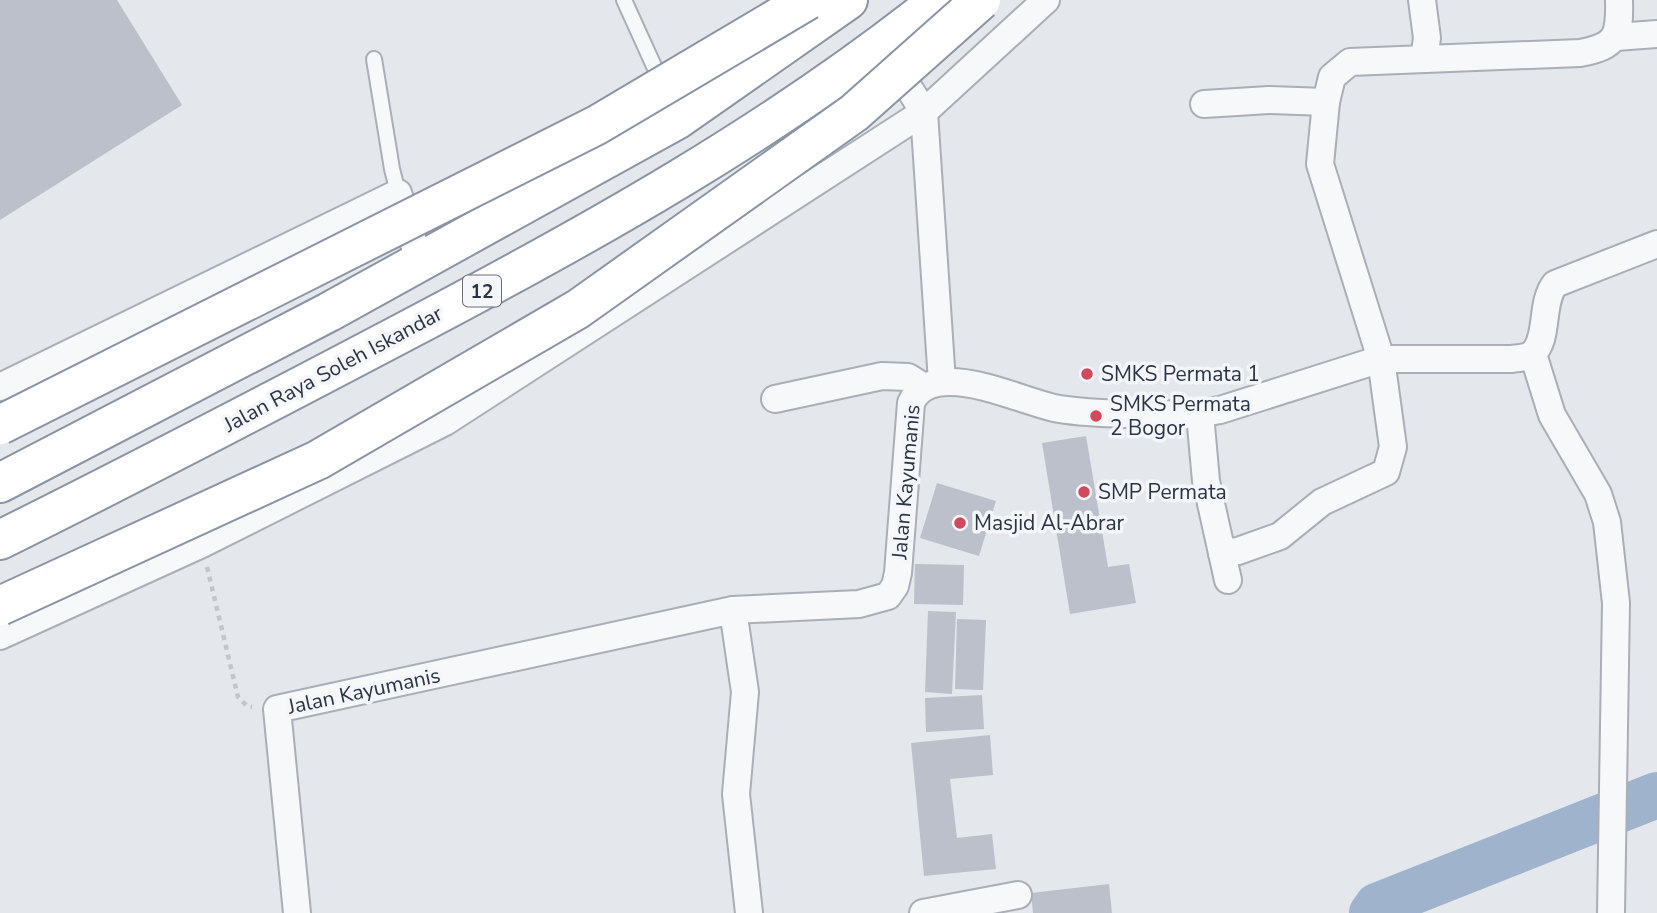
<svg xmlns="http://www.w3.org/2000/svg" width="1657" height="913" font-family="'Nunito Sans',sans-serif">
<style>
.lines{fill:none;stroke-linecap:round;stroke-linejoin:round}
.river{stroke:#9fb4cc;stroke-width:46}
.building{fill:#bbc0ca}
.service-casing{stroke:#a9aeb7;stroke-width:18}
.minor-casing{stroke:#a9aeb7;stroke-width:30}
.trunk-casing{stroke:#8b94a3;stroke-width:42}
.path{stroke:#c2c5cb;stroke-width:4.5;stroke-dasharray:5 5;stroke-linecap:butt}
.service{stroke:#f7f8fa;stroke-width:14}
.minor{stroke:#f7f8fa;stroke-width:26}
.trunk{stroke:#fff;stroke-width:38}
.motorway-bridge-casing{stroke:#8b94a3;stroke-width:42;stroke-linecap:butt}
.motorway-bridge{stroke:#fff;stroke-width:38}
.poi-dot{fill:#d1495b;stroke:#f4f6f9;stroke-width:2.5}
.labels{text-anchor:middle;stroke-width:7;stroke-linejoin:round;paint-order:stroke}
.shield{fill:#f4f6f9;stroke:#676e7b;stroke-width:2}
.shield-label{font-size:19px;font-weight:bold;fill:#2b3445}
.street-label{font-size:21px;fill:#2b3445;stroke:#f4f6f9}
.poi-label{font-size:21px;fill:#2b3445;stroke:#f4f6f9;text-anchor:start}
</style>
<rect width="100%" height="100%" fill="#e4e7ec"/>
<g class="lines">
<polyline class="river" points="1372,913 1377,906 1657,795"/>
</g>
<g class="building">
<polygon points="0,0 117,0 182,105 0,220"/>
<polygon points="1086,436 1108,567 1129,564 1136,603 1070,614 1042,443"/>
<polygon points="937,483 996,501 979,556 920,538"/>
<polygon points="915,564 964,565 963,605 914,604"/>
<polygon points="928,611 956,612 952,694 925,692"/>
<polygon points="957,619 986,620 983,690 955,689"/>
<polygon points="982,695 984,729 926,732 925,698"/>
<polygon points="990,735 993,775 950,779 957,838 992,834 996,869 924,876 911,743"/>
<polygon points="1109,884 1112,913 1033,913 1031,893"/>
</g>
<g class="lines">
<g class="service-casing">
<g id="service">
<polyline points="624,0 663,86"/>
<polyline points="374,59 392,169 398,193"/>
</g>
</g>
<g class="minor-casing">
<g id="minor">
<polyline points="1422,0 1427,38 1424,59"/>
<polyline points="1616,37 1657,34"/>
<polyline points="890,58 924,112 942,382"/>
<polyline points="1204,104 1269,100 1326,102"/>
<polyline points="1533,354 1552,415 1598,494 1607,522 1616,603 1611,913"/>
<polyline points="0,387 398,193 419,260"/>
<polyline points="775,399 882,376 908,377 924,387"/>
<polyline points="1200,414 1206,481 1228,580"/>
<path d="M1222,553L1238,551L1280,536L1322,502L1386,472L1393,447L1381,359L1320,164L1326,102L1332,77L1350,62L1580,53C1617,46 1620,36 1619,0"/>
<polyline points="733,610 745,692 736,794 749,913"/>
<polyline points="0,636 202,544 445,422 924,112 1046,0"/>
<path d="M297,913L277,709L733,610L859,604L888,596L895,586L898,573L911,403C918,387 932,382 950,382C983,382 1022,400 1054,408C1079,413 1104,413 1129,414C1160,414 1190,416 1220,410L1381,359H1512C1518,358 1528,358 1533,353C1549,339 1540,303 1555,284L1657,244"/>
<polyline points="923,913 1018,895"/>
</g>
</g>
<g class="trunk-casing">
<g id="trunk">
<polyline points="0,483 329,312 678,119 848,0"/>
<path d="M0,540C135,473 269,403 402,333C589,235 774,132 939,0"/>
</g>
</g>
<polyline class="path" points="207,567 238,697 247,706 252,707"/>
<use href="#service" class="service"/>
<use href="#minor" class="minor"/>
<use href="#trunk" class="trunk"/>
<g class="motorway-bridge-casing">
<g id="motorway-bridge">
<polyline points="0,425 597,125 808,0"/>
<polyline points="0,606 318,460 578,309 854,113 981,0"/>
</g>
</g>
<use href="#motorway-bridge" class="motorway-bridge"/>
</g>
<g class="poi-dot">
<circle cx="1087" cy="374" r="7"/>
<circle cx="1096" cy="416" r="7"/>
<circle cx="1084" cy="492" r="7"/>
<circle cx="960" cy="523" r="7"/>
</g>
<g class="labels">
<rect class="shield" x="463" y="275.5" width="38" height="31" rx="5"/>
<g class="shield-label">
<text x="482" y="298">12</text>
</g>
<g class="street-label">
<text transform="translate(333 369) rotate(-28)" y="7">Jalan Raya Soleh Iskandar</text>
<text transform="translate(906 482) rotate(-85)" y="7">Jalan Kayumanis</text>
<text transform="translate(364 691) rotate(-12)" y="7">Jalan Kayumanis</text>
</g>
<g class="poi-label">
<text x="1101" y="381">SMKS Permata 1</text>
<text x="1110" y="411">SMKS Permata<tspan x="1110" dy="24">2 Bogor</tspan></text>
<text x="1098" y="499">SMP Permata</text>
<text x="974" y="530">Masjid Al-Abrar</text>
</g>
</g>
</svg>
